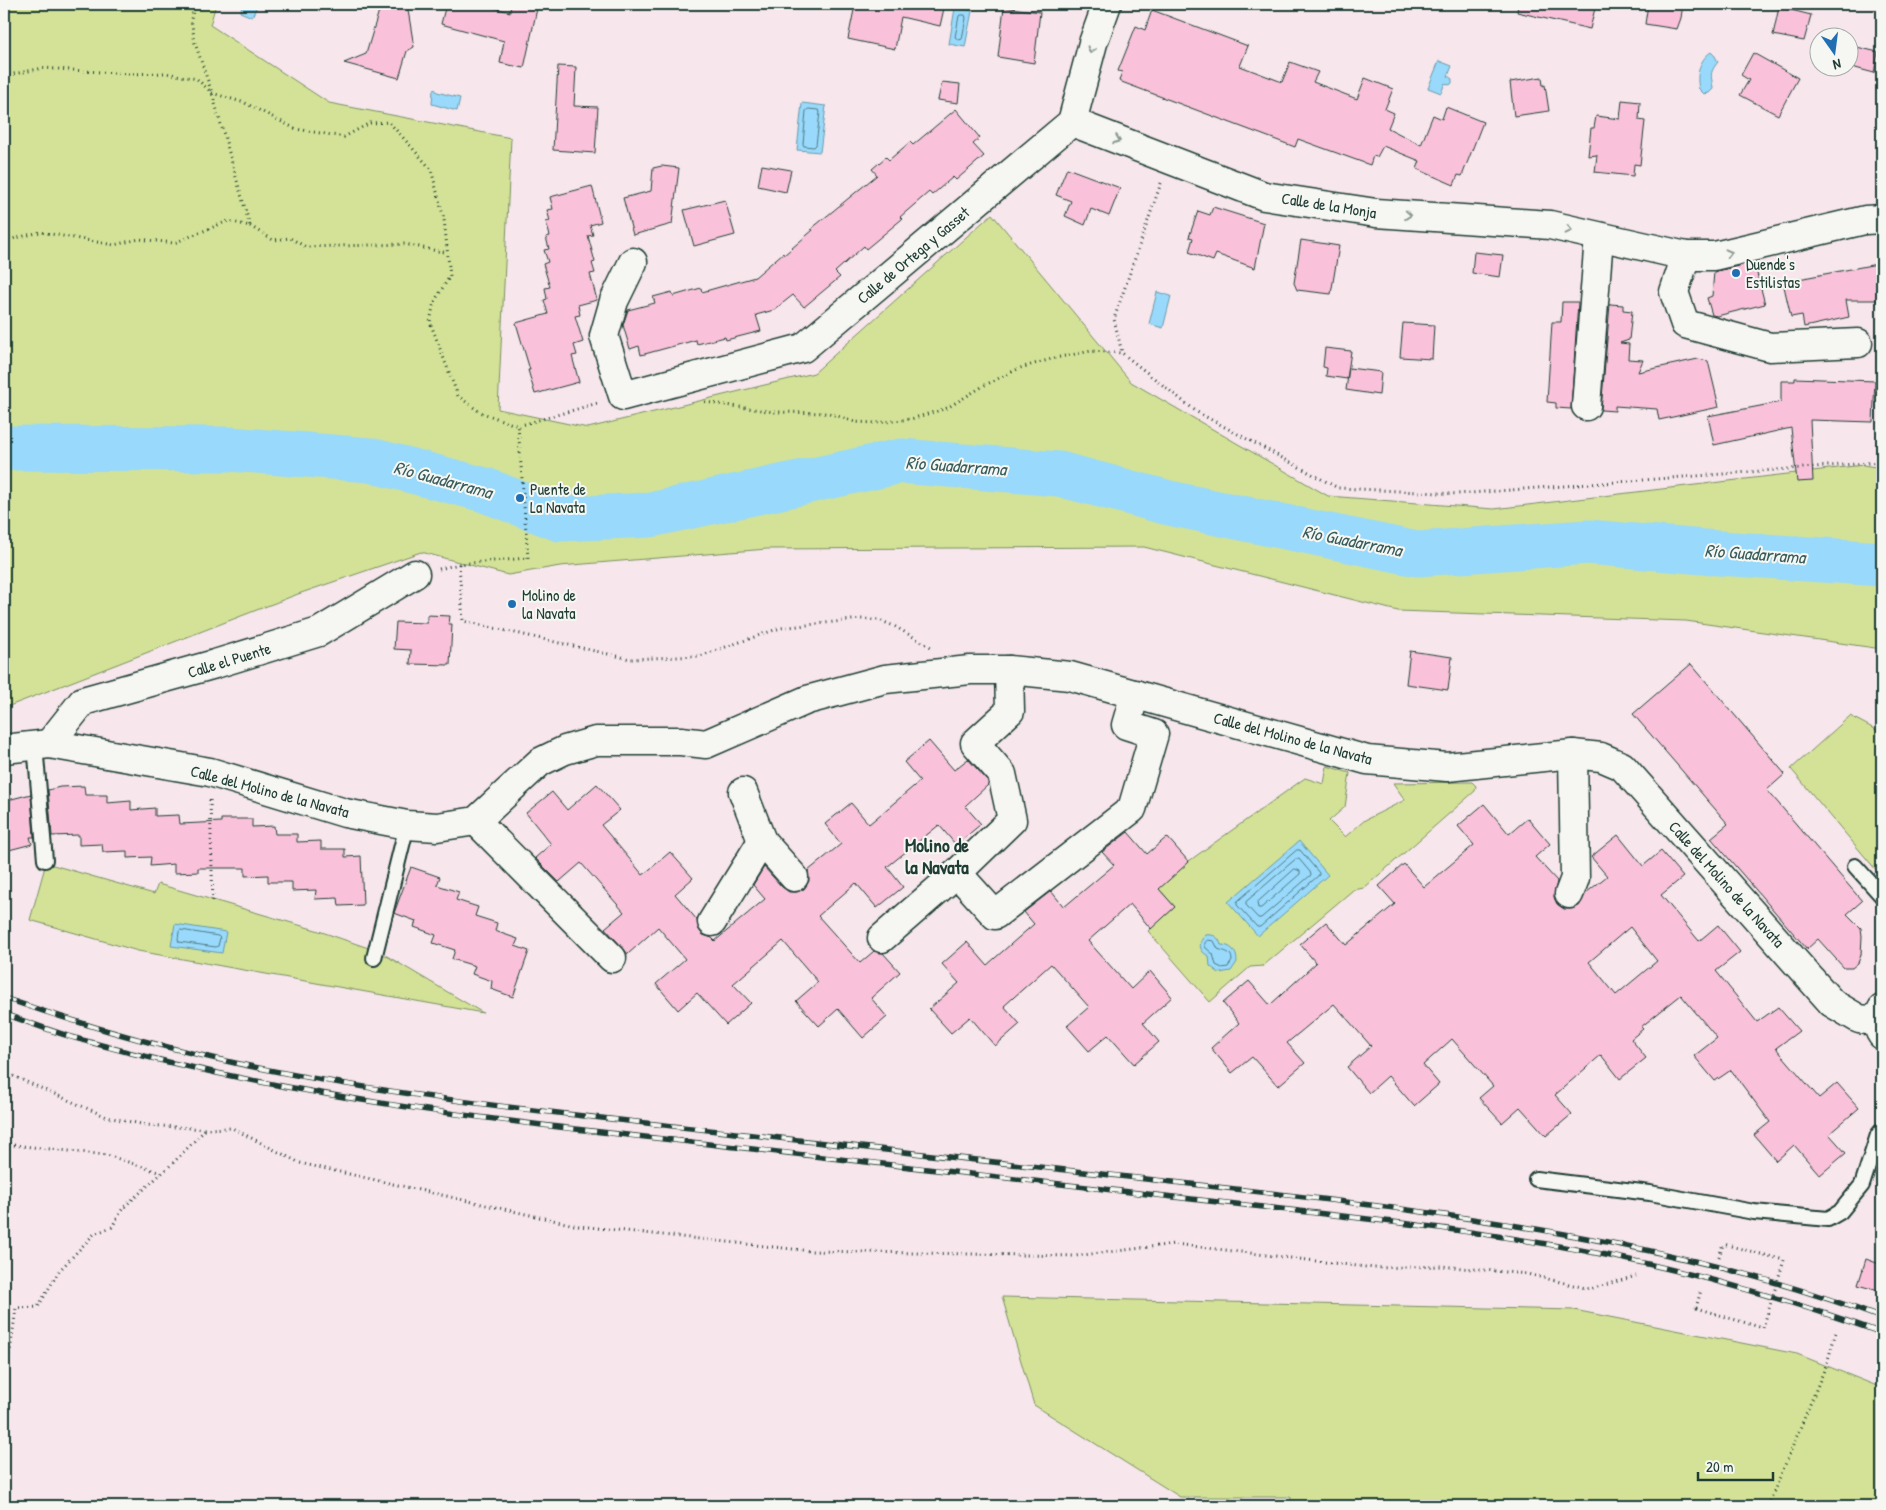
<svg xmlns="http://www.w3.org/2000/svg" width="1886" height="1510" font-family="'Patrick Hand',sans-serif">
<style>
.green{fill:#d3e296;stroke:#799065}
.water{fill:#99d9fb;stroke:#689bab}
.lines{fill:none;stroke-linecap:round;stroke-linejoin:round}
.shore{stroke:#507b84;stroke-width:1}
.river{stroke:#99d9fb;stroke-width:45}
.building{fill:#f9c2da;stroke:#1f3d34;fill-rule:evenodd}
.lane-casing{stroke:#1f3d34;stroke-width:18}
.street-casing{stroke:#1f3d34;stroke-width:31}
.secondary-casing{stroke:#1f3d34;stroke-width:31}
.path{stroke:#1f3d34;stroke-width:3;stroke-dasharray:1 4;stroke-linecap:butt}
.lane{stroke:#f6f6f2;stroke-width:14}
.street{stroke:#f6f6f2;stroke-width:28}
.secondary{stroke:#f6f6f2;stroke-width:28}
.rail-casing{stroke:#1f3d34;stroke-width:5.5}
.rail{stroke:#f6f6f2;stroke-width:4;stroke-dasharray:11;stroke-linecap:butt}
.path-bridge{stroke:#1f3d34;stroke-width:3;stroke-dasharray:1 4;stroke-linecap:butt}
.oneway{stroke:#8a9a93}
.poi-dot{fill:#1f6fb2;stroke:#f6f6f2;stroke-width:2}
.labels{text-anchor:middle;stroke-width:4;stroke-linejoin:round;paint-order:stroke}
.street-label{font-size:16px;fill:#1f3d34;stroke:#f6f6f2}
.poi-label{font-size:16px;fill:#1f3d34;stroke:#f6f6f2;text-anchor:start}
.water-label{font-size:18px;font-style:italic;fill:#375c5c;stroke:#f6f6f2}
.quarter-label{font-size:19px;font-weight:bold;fill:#1f3d34;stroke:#f6f6f2}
</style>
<rect width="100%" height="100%" fill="#f7e6eb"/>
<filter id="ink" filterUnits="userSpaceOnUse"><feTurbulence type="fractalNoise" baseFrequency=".02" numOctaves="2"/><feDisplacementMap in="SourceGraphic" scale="10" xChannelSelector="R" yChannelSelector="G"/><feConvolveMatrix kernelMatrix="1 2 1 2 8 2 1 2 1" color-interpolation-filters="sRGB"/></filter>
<g filter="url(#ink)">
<g class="green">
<polygon points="4,4 216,4 210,25 329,103 511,138 498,409 588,428 814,373 992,214 1131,382 1328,496 1494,509 1863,465 1882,468 1882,649 1686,621 1398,611 1144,547 767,549 560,566 508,575 421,552 298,594 4,708"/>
<polygon points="1850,716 1882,733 1882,877 1791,769"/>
<polygon points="1327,766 1350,773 1345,807 1329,821 1345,837 1365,820 1405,800 1393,783 1472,782 1476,786 1475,791 1364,888 1353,890 1263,966 1250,967 1210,1002 1148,931 1175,907 1158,888 1189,861 1305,778 1324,784"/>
<polygon points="46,863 154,894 158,884 316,930 380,952 483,1013 138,951 30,920"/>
<polygon points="1002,1297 1574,1310 1797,1354 1882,1388 1882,1506 1290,1506 1291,1497 1180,1497 1034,1405"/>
</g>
<g class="water">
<polygon points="243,4 258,4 252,17 240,12"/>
<polygon points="955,8 972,11 965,47 949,44"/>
<path d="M1711,52L1715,56L1718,62C1708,74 1712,76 1713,89L1709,93L1704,94L1699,89C1696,75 1699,60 1711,52Z"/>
<polygon points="1439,61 1452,66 1448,76 1452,79 1452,83 1450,85 1445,83 1441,93 1428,88"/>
<polygon points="435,89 437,92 460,98 457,111 432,104 433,90"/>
<polygon points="802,103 826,106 820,152 797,150"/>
<polygon points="1157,292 1171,296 1163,328 1149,324"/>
<polygon points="1299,841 1328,875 1258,936 1228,902"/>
<polygon points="175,924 226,932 222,953 171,946"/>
<path d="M1206,935C1214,934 1219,937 1221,945C1231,945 1237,951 1237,962L1231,971L1219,973L1210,966L1209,956C1199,952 1197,942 1206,935Z"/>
</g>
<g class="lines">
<g class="shore">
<polygon points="961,15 965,15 966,18 962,39 959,40 955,37 959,16"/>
<polygon points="809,109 818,110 820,112 816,145 814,147 804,146 803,144 806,111"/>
<polygon points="1297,850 1300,850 1319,873 1319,875 1260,927 1257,927 1237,905 1237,902"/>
<polygon points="1296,859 1299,859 1310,872 1311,875 1261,918 1258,918 1246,905 1246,902"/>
<polygon points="1295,869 1300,871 1300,874 1261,908 1258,908 1257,903"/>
<polygon points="181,930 218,936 220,938 218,946 216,947 179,942 178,939 179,932"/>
<path d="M1208,940L1214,941L1218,949C1225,952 1232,951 1232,961L1228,967L1222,968L1216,965L1213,954L1205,947V943Z"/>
</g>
<polyline class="river" points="4,448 230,449 370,460 485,490 560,519 650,515 901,461 1059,474 1169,503 1417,554 1588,542 1704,552 1882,564"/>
</g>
<g class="building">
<polygon points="381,4 407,4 414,47 407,51 399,78 344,63 366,54"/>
<polygon points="446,4 479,4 510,12 511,4 538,4 524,68 500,63 504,41 441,24"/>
<polygon points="869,4 945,4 940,26 901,17 895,49 848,39 855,5 868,7"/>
<polygon points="1518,4 1596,4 1590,29 1517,12"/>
<polygon points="1648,4 1683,4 1681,18 1677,29 1645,24"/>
<polygon points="1004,7 1040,12 1034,63 998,57"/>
<polygon points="1779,7 1811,15 1804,41 1773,35"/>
<polygon points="1152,10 1248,46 1240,66 1282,82 1290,62 1318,72 1313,82 1357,99 1365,78 1393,89 1385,109 1394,113 1388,128 1421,145 1433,115 1442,119 1446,107 1483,122 1462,176 1458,175 1454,185 1417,169 1420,161 1383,146 1377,157 1373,156 1370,165 1298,139 1295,147 1119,81 1122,72 1118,71 1136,26 1145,30"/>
<polygon points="1848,45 1878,52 1874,73 1848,66"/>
<polygon points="1753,53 1798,78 1778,115 1740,95 1749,80 1741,75"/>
<polygon points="558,66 576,67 574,106 598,107 595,153 553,150"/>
<polygon points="1542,77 1543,86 1545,85 1549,111 1514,116 1510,82"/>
<polygon points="942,82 960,84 958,103 938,100"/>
<polygon points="1622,100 1640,102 1639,120 1645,121 1640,165 1634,164 1633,176 1595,172 1597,155 1588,156 1591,128 1594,128 1596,116 1620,119"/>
<polygon points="956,109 980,138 973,144 984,156 956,180 953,177 932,195 929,192 900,217 902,219 866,249 864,246 835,272 840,277 804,307 793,295 774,310 756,315 761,331 726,340 725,337 697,344 696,340 641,355 639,346 630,349 623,325 628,310 655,303 653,297 672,292 673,296 701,288 702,292 755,277 783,253 784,255 813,230 811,229 877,175 872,169 886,157 889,160 910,142 913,145"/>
<polygon points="762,165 791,170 786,192 758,186"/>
<polygon points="662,166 679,168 672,224 633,235 623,198 651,191 653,168"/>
<polygon points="1067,168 1120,188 1109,216 1091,209 1085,225 1065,216 1071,201 1056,195"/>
<polygon points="592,186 601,222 590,225 593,235 588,236 595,262 592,263 595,273 590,274 597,300 578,305 580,315 575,316 583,342 574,345 577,355 572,356 579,382 535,394 528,370 530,370 516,323 548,314 544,300 547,299 545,288 550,287 543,264 548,262 544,250 549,249 546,237 550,236 546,222 550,221 547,210 553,209 550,197"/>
<polygon points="725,200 735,235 694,246 684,210"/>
<polygon points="1213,207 1264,223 1255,268 1216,254 1213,261 1189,252 1193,238 1189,237 1198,211 1210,215"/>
<polygon points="1301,240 1339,246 1331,294 1297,290 1294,283"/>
<polygon points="1474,252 1503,255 1500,277 1472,273"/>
<polygon points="1754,262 1765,304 1717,316 1712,315 1707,298 1712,296 1714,272"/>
<polygon points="1882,263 1882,300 1846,300 1849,317 1804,327 1802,315 1791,317 1783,282"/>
<polygon points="1562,302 1578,302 1571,409 1556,408 1556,403 1547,402 1552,322 1561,322"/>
<polygon points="1610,304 1623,305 1623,310 1632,311 1629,340 1620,343 1629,344 1628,359 1643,360 1638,372 1698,359 1708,361 1719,407 1659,420 1657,409 1615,406 1615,411 1601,410"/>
<polygon points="1403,323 1434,325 1432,359 1400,357"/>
<polygon points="1325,348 1351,351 1347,379 1326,376 1327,368 1323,367"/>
<polygon points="1349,368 1381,372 1379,395 1346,390"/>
<polygon points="1795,378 1875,381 1873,422 1810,420 1813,481 1797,482 1791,428 1714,445 1708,416 1781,402 1781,381 1795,381"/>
<polygon points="427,615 450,616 449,624 452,624 450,665 410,664 411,650 394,649 396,622 427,623"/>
<polygon points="1410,651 1452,657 1448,690 1406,684"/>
<polygon points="1691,664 1785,774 1767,790 1862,901 1847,914 1861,928 1862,936 1861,955 1858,963 1852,968 1844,968 1818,939 1807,949 1711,838 1728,824 1633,714"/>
<polygon points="929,741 954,770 968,759 988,781 988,785 965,806 981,824 956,845 939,825 887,867 903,887 877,908 856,883 818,916 860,963 874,951 883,953 900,972 871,998 887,1017 863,1038 838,1009 819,1026 796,1001 818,982 783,941 733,984 751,1003 726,1025 697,993 678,1010 656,984 685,959 658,927 628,954 605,928 624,912 581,863 559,882 535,858 551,844 526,813 552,792 567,810 597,784 620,810 601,825 643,875 670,852 693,878 675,894 697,920 699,930 703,935 712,938 715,941 765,899 753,885 764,867 782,887 789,892 797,892 804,889 809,881 808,871 841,844 825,824 851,803 869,824 920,781 904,762"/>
<polygon points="84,786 85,795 107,795 107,803 131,801 131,810 155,808 155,816 179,815 180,824 221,822 221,819 252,819 252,827 274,826 275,834 297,834 297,842 321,841 321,849 345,849 345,857 361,856 363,905 339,906 338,898 315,899 316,890 292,891 292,882 268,882 268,875 245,876 245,868 198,868 198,872 174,873 174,864 150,866 151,857 127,858 127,851 103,852 102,844 79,845 79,835 52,836 48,790 60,787"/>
<polygon points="31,794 34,837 30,837 32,844 9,850 8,842 4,843 4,801"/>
<path d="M1484,804L1509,834L1528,818L1550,844L1535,857L1557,881L1554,897L1557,904L1564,909H1572L1579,906L1586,893L1607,876L1591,857L1618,835L1643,866L1661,851L1683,877L1661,895L1699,941L1718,925L1740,952L1716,971L1757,1022L1778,1007L1799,1031L1776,1048L1819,1098L1837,1083L1859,1108L1829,1134L1846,1153L1820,1175L1794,1145L1776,1161L1754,1135L1770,1122L1731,1070L1715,1081L1694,1056L1717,1038L1681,995L1641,1027L1643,1029L1631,1039L1646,1058L1620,1079L1601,1055L1555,1095L1572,1114L1546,1136L1520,1107L1502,1123L1479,1098L1493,1086L1452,1039L1423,1065L1439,1084L1414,1106L1388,1076L1369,1093L1347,1067L1371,1046L1334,1004L1287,1043L1305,1063L1278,1086L1252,1057L1232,1073L1211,1048L1239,1023L1223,1003L1249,981L1270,1005L1316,963L1300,944L1326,922L1346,945L1395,904L1379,886L1404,864L1424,887L1474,845L1458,826ZM1630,927L1657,961L1616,995L1589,962Z"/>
<polygon points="1128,832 1147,854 1167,837 1189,862 1159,889 1175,907 1151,929 1130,904 1088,941 1131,989 1150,971 1172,997 1143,1023 1159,1042 1134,1064 1108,1035 1089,1051 1067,1026 1089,1007 1051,964 1004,1006 1020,1024 995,1046 970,1017 951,1033 929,1009 959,983 942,964 967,942 987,965 1034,924 1024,912 1051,891 1064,907 1114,865 1102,852"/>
<polygon points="411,867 440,877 437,885 459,892 456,900 478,907 475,916 497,923 495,931 518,939 515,946 529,951 513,997 491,989 492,981 472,974 475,966 452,959 455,950 433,943 436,935 414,927 416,921 394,913"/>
<polygon points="1866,1259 1882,1265 1882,1292 1858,1285"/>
</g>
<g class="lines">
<g class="lane-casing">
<g id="lane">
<polyline points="35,745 45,860"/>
<polyline points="1855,866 1882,896"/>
<polyline points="374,958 407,825"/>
<polyline points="1536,1179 1650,1193 1754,1212 1828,1219 1840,1212 1862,1185 1878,1135 1882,1130"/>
</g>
</g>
<g class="street-casing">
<g id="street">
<polyline points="1072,122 1264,196 1376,213 1550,225 1686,256 1714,256 1865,220 1882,219"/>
<polyline points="1686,256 1674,292 1685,324 1770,347 1858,343"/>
<polyline points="633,262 614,301 604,336 623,396 803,348 1072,122 1093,43 1107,4"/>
<polyline points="1586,406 1599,237"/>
<polyline points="49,744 83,701 215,664 319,632 415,574"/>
<polyline points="4,749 49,744 210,772 345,813 407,825 437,827 476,821 540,762 565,750 596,741 681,741 706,744 807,700 885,679 970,670 1009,670 1070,676 1367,760 1447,767 1573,754 1601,757 1622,766 1832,1003 1859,1019 1877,1021"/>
<polyline points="743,792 762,841 794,877"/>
<polyline points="476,821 612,958"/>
<polyline points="957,873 995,915 1132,809 1154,734 1126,725 1135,694"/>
<polyline points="1569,894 1575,878 1573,754"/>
<polyline points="712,922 762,841"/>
<polyline points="882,938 957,873 1012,820 1002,774 975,743 1010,711 1009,670"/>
</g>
</g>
<g class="secondary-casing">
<path id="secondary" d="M1882,1009C1877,1018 1876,1026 1882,1035"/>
</g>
<g class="path">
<polyline points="4,76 43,68 129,74 166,73 197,79 212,93 245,103 296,129 344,137 370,123 389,122 431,169 444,219 450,276 434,302 430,322 458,396 480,412 518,426 598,403"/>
<polyline points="1161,183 1114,319 1122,353 1197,412 1338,488 1457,494 1882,462"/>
<polyline points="250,226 273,240 290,238 306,247 405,244 447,253"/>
<polyline points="4,241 40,232 114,245 139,239 174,243 228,221 250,226 212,93 195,43 191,19 195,4"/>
<polyline points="705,402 774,412 829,413 855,422 876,423 911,419 947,408 985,385 1020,368 1055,358 1091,351 1122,353"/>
<polyline points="459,564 463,621 630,659 700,656 780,628 861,619 879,620 894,626 931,647"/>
<polyline points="439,569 459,564 528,558 518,426"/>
<polyline points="210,800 213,904"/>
<polyline points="4,1072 107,1117 146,1125 206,1129 232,1128 300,1163 579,1226 811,1251 1075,1256 1175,1244 1374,1268 1441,1266 1527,1274 1590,1289 1636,1276"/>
<polyline points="4,1144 107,1155 161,1173"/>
<polyline points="1719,1257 1723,1244"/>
<polyline points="1696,1308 1701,1290"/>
<polyline points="4,1363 10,1352 16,1308 38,1307 59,1271 94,1234 112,1227 123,1208 173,1163 206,1129"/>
<polyline points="1768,1506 1827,1363 1836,1332"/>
</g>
<use href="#lane" class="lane"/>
<use href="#street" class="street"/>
<use href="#secondary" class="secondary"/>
<g class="rail-casing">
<g id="rail">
<path d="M4,998C80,1024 156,1046 235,1063C385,1095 538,1111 691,1128C875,1149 1059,1169 1244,1190C1460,1215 1678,1241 1882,1318"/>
<path d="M4,1014C31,1023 58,1034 86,1041C284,1096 487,1120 691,1142C878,1163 1066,1185 1254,1206C1368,1219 1483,1231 1596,1253C1693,1272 1789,1300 1882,1333"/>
</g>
</g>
<use href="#rail" class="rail"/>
<polyline class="path-bridge" points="1696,1308 1763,1328 1784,1260 1723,1244"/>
</g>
<defs><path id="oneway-chevron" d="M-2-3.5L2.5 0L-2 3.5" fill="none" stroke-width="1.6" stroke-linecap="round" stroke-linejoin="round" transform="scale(1.25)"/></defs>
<g class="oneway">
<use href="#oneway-chevron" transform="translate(1091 50) rotate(106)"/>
<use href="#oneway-chevron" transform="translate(1117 140) rotate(21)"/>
<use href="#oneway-chevron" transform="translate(1408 215) rotate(4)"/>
<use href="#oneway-chevron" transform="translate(1569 230) rotate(13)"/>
<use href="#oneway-chevron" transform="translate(1729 253) rotate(-14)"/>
</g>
</g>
<g class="poi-dot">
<circle cx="1736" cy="273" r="5"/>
<circle cx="520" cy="498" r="5"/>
<circle cx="512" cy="604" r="5"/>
</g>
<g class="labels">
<g class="street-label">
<text transform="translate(1329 205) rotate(9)" y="6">Calle de la Monja</text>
<text transform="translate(913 255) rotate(-40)" y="6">Calle de Ortega y Gasset</text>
<text transform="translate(229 660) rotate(-17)" y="6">Calle el Puente</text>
<text transform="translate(1293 738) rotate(15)" y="6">Calle del Molino de la Navata</text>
<text transform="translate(270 791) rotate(15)" y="6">Calle del Molino de la Navata</text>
<text transform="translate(1727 884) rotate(48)" y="6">Calle del Molino de la Navata</text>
</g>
<g class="poi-label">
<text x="1746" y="270">Duende's<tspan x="1746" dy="18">Estilistas</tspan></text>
<text x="530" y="495">Puente de<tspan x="530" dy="18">La Navata</tspan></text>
<text x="522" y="601">Molino de<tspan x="522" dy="18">la Navata</tspan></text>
</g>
<g class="water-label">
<text transform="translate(956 466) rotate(4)" y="6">Río Guadarrama</text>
<text transform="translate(443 480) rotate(15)" y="6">Río Guadarrama</text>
<text transform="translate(1352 541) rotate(11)" y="6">Río Guadarrama</text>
<text transform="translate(1755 554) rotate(4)" y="6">Río Guadarrama</text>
</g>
<g class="quarter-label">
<text x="937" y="852">Molino de<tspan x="937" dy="22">la Navata</tspan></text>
</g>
</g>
<rect width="1886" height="1510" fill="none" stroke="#f6f6f2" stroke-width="20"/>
<rect x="10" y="10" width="1866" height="1490" fill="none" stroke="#1f3d34" stroke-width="2" filter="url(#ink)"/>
<g transform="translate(1834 52) rotate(166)"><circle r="24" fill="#f6f6f2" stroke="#a0aca6"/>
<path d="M0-4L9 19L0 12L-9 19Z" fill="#1f6fb2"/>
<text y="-8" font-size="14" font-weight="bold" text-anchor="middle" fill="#1f3d34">N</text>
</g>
<path d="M1698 1472v8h75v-8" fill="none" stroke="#1f3d34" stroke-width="2.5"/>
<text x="1706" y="1472" font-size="15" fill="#1f3d34" stroke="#f6f6f2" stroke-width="4" paint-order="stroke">20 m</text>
</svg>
